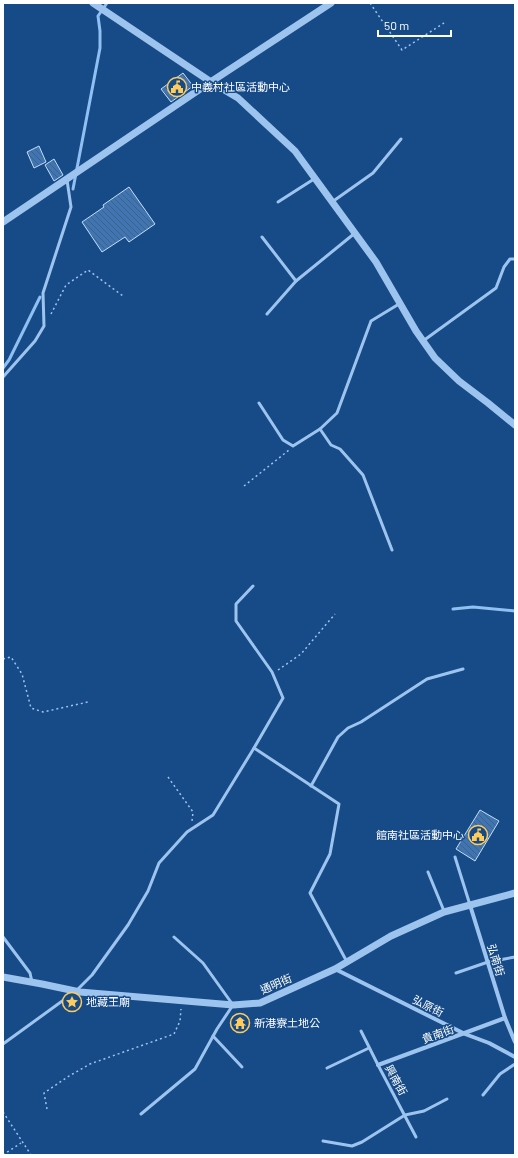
<svg xmlns="http://www.w3.org/2000/svg" width="518" height="1158" font-family="Barlow,'Noto Sans TC',sans-serif">
<style>
.lines{fill:none;stroke-linecap:round;stroke-linejoin:round}
.stream{stroke:#8fc0f1;stroke-width:3}
.building{fill:url(#building-back-hatch);stroke:#c3defa}
.path{stroke:#9dc4ee;stroke-width:1.5;stroke-dasharray:2 3;stroke-linecap:butt}
.service{stroke:#9dc4ee;stroke-width:3}
.minor{stroke:#9dc4ee;stroke-width:4}
.tertiary{stroke:#9dc4ee;stroke-width:7}
.labels{text-anchor:middle;stroke-width:3;stroke-linejoin:round;paint-order:stroke}
.poi-label{font-size:11px;fill:#fff;stroke:#164b88;text-anchor:start}
.street-label{font-size:11px;fill:#fff;stroke:#164b88}
</style>
<defs>
<pattern id="building-back-hatch" width="6" height="6" patternUnits="userSpaceOnUse"><rect width="6" height="6" fill="#3e75b2"/><path d="M-1 5l2 2M0 0l6 6M5-1l2 2" fill="none" stroke="#45607f"/></pattern>
</defs>
<rect width="100%" height="100%" fill="#164b88"/>
<g class="lines">
<g class="stream">
<polyline points="73,189 100,48 100,31 98,16 107,3"/>
<polyline points="3,368 9,360 40,297"/>
<polyline points="453,609 473,607 515,611"/>
</g>
</g>
<g class="building">
<polygon points="183,73 193,86 171,102 161,89"/>
<polygon points="39,146 46,162 34,168 27,152"/>
<polygon points="54,159 63,175 54,181 45,165"/>
<polygon points="129,187 155,224 129,242 125,237 102,252 82,222 104,207 103,205"/>
<polygon points="480,810 499,821 475,861 456,849"/>
</g>
<g class="lines">
<g class="path">
<polyline points="370,3 402,50 444,23"/>
<polyline points="51,314 66,285 88,270 123,296"/>
<polyline points="244,486 289,450"/>
<polyline points="3,659 11,657 22,674 31,708 43,712 88,702"/>
<polyline points="278,670 301,654 335,614"/>
<polyline points="168,777 193,812 192,821"/>
<polyline points="47,1109 44,1093 69,1076 90,1064 174,1034 180,1021 181,1009"/>
<polyline points="3,1112 31,1155"/>
<polyline points="3,1155 21,1143"/>
</g>
<g class="service">
<polyline points="278,202 314,179"/>
<polyline points="332,202 373,173 401,139"/>
<polyline points="262,237 296,281"/>
<polyline points="267,314 296,281 355,233"/>
<polyline points="423,341 496,288 504,267 510,259 515,259"/>
<polyline points="3,377 35,341 44,326 43,293 71,207 67,180"/>
<polyline points="259,403 283,440 293,446 320,429 331,445 340,449 363,475 392,550"/>
<polyline points="320,429 337,413 371,321 399,304"/>
<polyline points="254,748 339,804 330,854 310,893 347,962"/>
<polyline points="311,786 338,737 348,728 361,722 427,679 463,669"/>
<polyline points="455,857 470,905"/>
<polyline points="428,872 444,911"/>
<polyline points="3,937 30,973 32,982"/>
<polyline points="456,973 488,962 515,957"/>
<polyline points="361,1031 378,1065 416,1137"/>
<polyline points="213,1036 242,1067"/>
<polyline points="3,1044 76,991 92,975 128,925 148,891 159,863 187,832 213,815 254,748 283,698 272,672 236,621 236,604 253,586"/>
<polyline points="327,1068 369,1048"/>
<polyline points="483,1095 500,1074 515,1064"/>
<polyline points="141,1114 195,1069 217,1029 233,1005 203,963 174,937"/>
<polyline points="323,1141 352,1146 362,1142 405,1115 424,1111 447,1099"/>
</g>
<g class="minor">
<polyline points="470,905 505,1018 515,1042"/>
<polyline points="335,969 465,1034 489,1043 515,1057"/>
<polyline points="378,1065 505,1018"/>
</g>
<g class="tertiary">
<polyline points="93,3 211,82 238,98 295,151 376,262 416,331 435,358 459,381 488,403 515,425"/>
<polyline points="3,222 206,85 331,3"/>
<polyline points="3,977 42,984 80,992 233,1005 260,1003 335,969 391,936 444,912 515,893"/>
</g>
</g>
<defs>
<g id="civic-ring" transform="scale(1)"><circle r="9.5" fill="#164b88" stroke="#ffcb5a" stroke-width="1.5"/><path d="M-.6-6.5H3V-4.5H.6V-3L4-1V1h2V6H-6V1h2V-1L-.6-3ZM-1.2 2.5V6h2.4V2.5Z" fill="#ffcb5a"/></g>
<g id="sight-ring" transform="scale(1)"><circle r="9.5" fill="#164b88" stroke="#ffcb5a" stroke-width="1.5"/><path d="M0-6L1.8-2.2L6-1.7L2.9 1.2L3.7 5.4L0 3.3L-3.7 5.4L-2.9 1.2L-6-1.7L-1.8-2.2Z" fill="#ffcb5a"/></g>
<g id="temple-ring" transform="scale(1)"><circle r="9.5" fill="#164b88" stroke="#ffcb5a" stroke-width="1.5"/><path d="M0-6L5-2H3V0L6.5 2.5H4V6H1.5V3h-3V6H-4V2.5H-6.5L-3 0V-2H-5Z" fill="#ffcb5a"/></g>
</defs>
<g fill-rule="evenodd">
<use href="#civic-ring" x="177" y="87"/>
<use href="#civic-ring" x="478" y="835"/>
<use href="#sight-ring" x="72" y="1002"/>
<use href="#temple-ring" x="240" y="1023"/>
</g>
<g class="labels">
<g class="poi-label">
<text x="191" y="91">中義村社區活動中心</text>
<text x="464" y="839" text-anchor="end">館南社區活動中心</text>
<text x="86" y="1006">地藏王廟</text>
<text x="254" y="1027">新港寮土地公</text>
</g>
<g class="street-label">
<text transform="translate(496 960) rotate(73)" y="4">弘南街</text>
<text transform="translate(276 984) rotate(-24)" y="4">通明街</text>
<text transform="translate(428 1006) rotate(26)" y="4">弘原街</text>
<text transform="translate(438 1034) rotate(-20)" y="4">貴南街</text>
<text transform="translate(396 1080) rotate(61)" y="4">興南街</text>
</g>
</g>
<rect width="518" height="1158" fill="none" stroke="#ffffff" stroke-width="8"/>
<path d="M378 30v6h73v-6" fill="none" stroke="#ffffff" stroke-width="2"/>
<text x="384" y="30" font-size="12" fill="#ffffff" stroke="#164b88" stroke-width="3" paint-order="stroke">50 m</text>
</svg>
